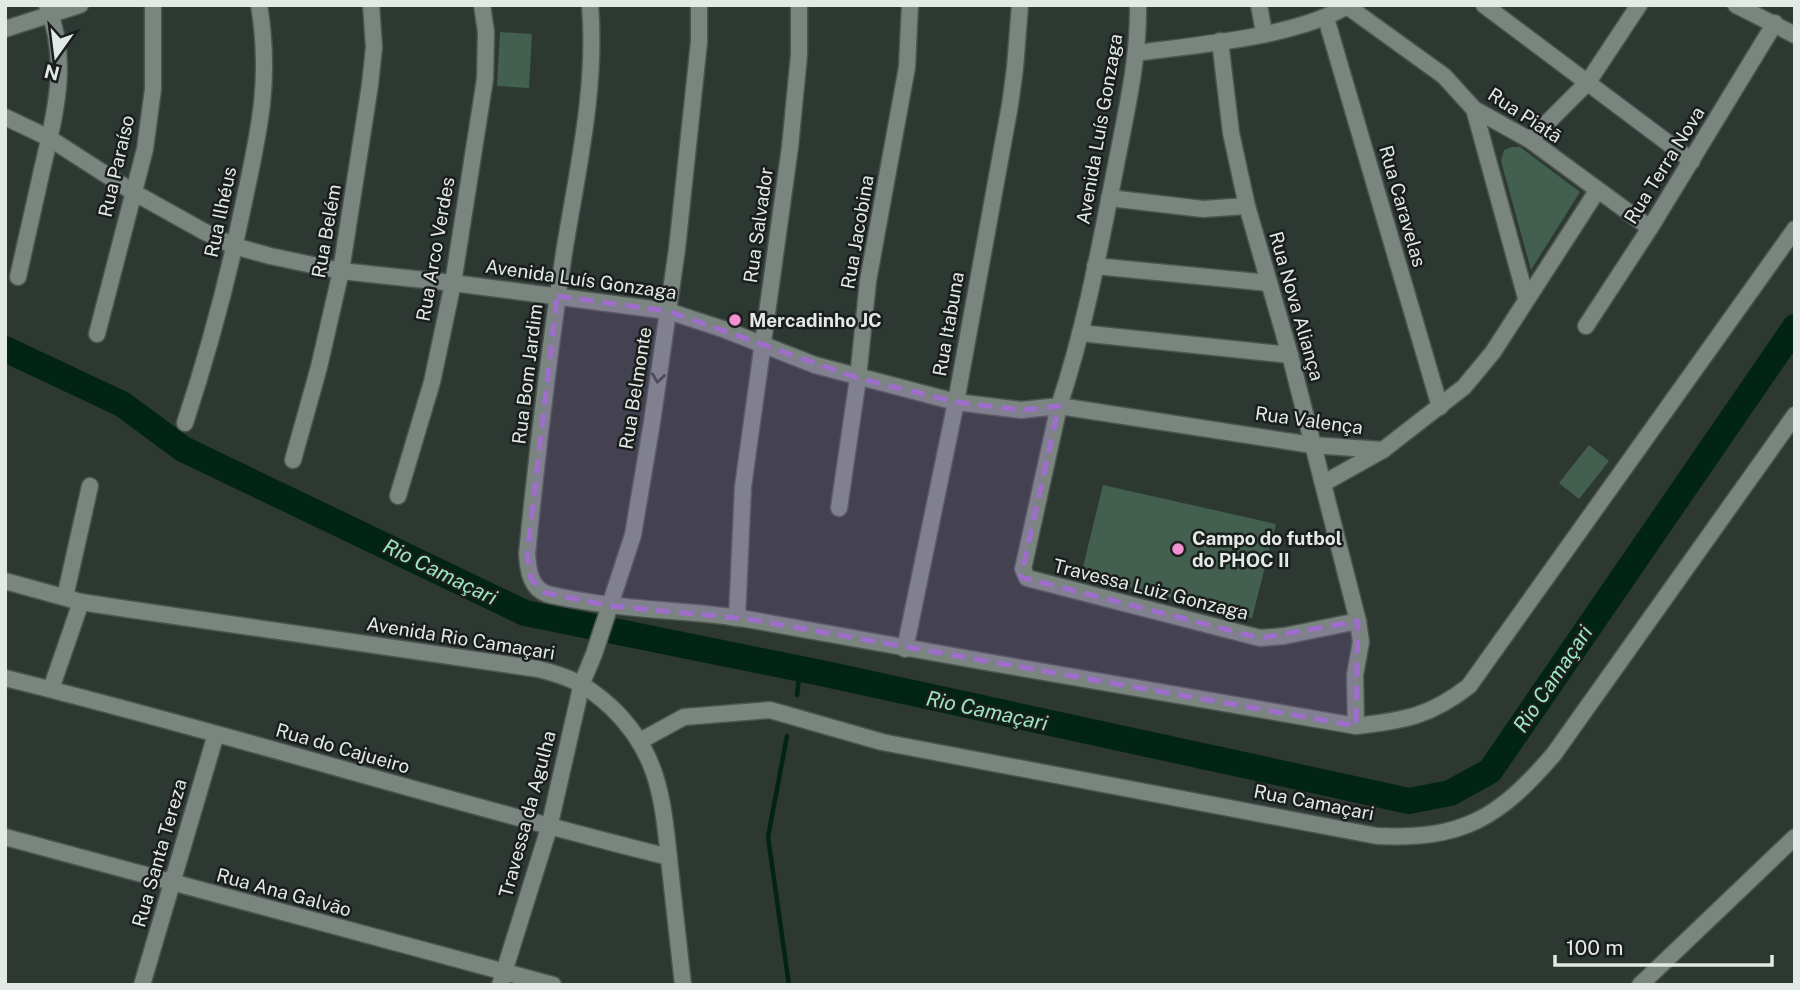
<svg xmlns="http://www.w3.org/2000/svg" width="1800" height="990" font-family="'Public Sans',sans-serif">
<style>
.green{fill:#425f4f}
.lines{fill:none;stroke-linecap:round;stroke-linejoin:round}
.stream{stroke:#022415;stroke-width:4.5}
.river{stroke:#022415;stroke-width:26}
.minor-casing{stroke:#4b544f;stroke-width:19}
.minor{stroke:#7a857f;stroke-width:16}
.oneway{stroke:#3c423f}
.marked{fill:#9f6ecc;fill-opacity:0.2;stroke:#9f6ecc;stroke-width:5;stroke-dasharray:14 9;stroke-linejoin:round}
.poi-dot{fill:#f491d4;stroke:#1a1e1c;stroke-width:2.5}
.labels{text-anchor:middle;stroke-width:5;stroke-linejoin:round;paint-order:stroke}
.street-label{font-size:19px;fill:#e3e9e5;stroke:#1a1e1c}
.poi-label{font-size:19px;font-weight:bold;fill:#e3e9e5;stroke:#1a1e1c;text-anchor:start}
.water-label{font-size:21px;font-style:italic;fill:#9be6be;stroke:#1a1e1c}
</style>
<rect width="100%" height="100%" fill="#2e3833"/>
<g class="green">
<polygon points="500,32 532,34 529,88 497,86"/>
<polygon points="1512,147 1520,147 1580,192 1531,270 1501,161 1504,150"/>
<polygon points="1589,445 1609,461 1579,499 1559,483"/>
<polygon points="1103,485 1276,524 1252,618 1081,575"/>
</g>
<g class="lines">
<g class="stream">
<polyline points="797,695 800,669"/>
<polyline points="787,736 768,837 789,985"/>
</g>
<polyline class="river" points="5,349 122,404 183,449 525,613 821,673 1409,801 1450,793 1490,771 1795,327"/>
<g class="minor-casing">
<g id="minor">
<path d="M590,5C597,88 577,172 564,253C549,353 537,453 527,554C528,569 530,588 547,594C558,597 571,599 583,601C637,611 692,610 746,619C949,656 1153,691 1356,726C1405,720 1429,717 1469,686L1795,229"/>
<polyline points="1259,5 1264,33"/>
<polyline points="1484,5 1692,161"/>
<polyline points="1736,5 1795,35"/>
<polyline points="1347,6 1444,76 1474,109 1530,140 1650,228"/>
<polyline points="1326,18 1440,407"/>
<polyline points="5,29 80,5"/>
<polyline points="1220,41 1231,133 1247,206 1290,355 1358,621 1361,642 1355,675 1356,726"/>
<path d="M1136,53C1197,45 1297,37 1349,5"/>
<polyline points="1474,109 1526,298"/>
<path d="M5,117L49,138L133,192L203,231L234,246L270,256L341,271L453,283L668,311L723,329L815,365L956,402L1021,410L1059,406C1085,328 1100,246 1116,165C1126,112 1139,59 1138,5"/>
<polyline points="1530,140 1588,82 1639,5"/>
<polyline points="1109,198 1203,209 1247,206"/>
<polyline points="1095,266 1269,283"/>
<path d="M18,277C26,241 34,206 42,170C55,114 70,61 47,5"/>
<polyline points="1586,326 1650,228 1775,23"/>
<polyline points="1080,333 1290,355"/>
<polyline points="97,334 145,149 153,89 153,5"/>
<path d="M185,423C208,353 227,283 242,211C258,136 272,82 259,5"/>
<polyline points="293,460 319,367 341,271 370,85 374,47 371,5"/>
<polyline points="1324,483 1383,450"/>
<polyline points="398,496 432,382 453,283 485,79 486,32 482,5"/>
<polyline points="839,508 858,378 868,281 907,67 910,5"/>
<path d="M5,581L81,602L127,609L538,669C571,677 587,685 612,708C661,755 663,804 670,868C674,907 679,946 683,985"/>
<polyline points="65,597 90,486"/>
<polyline points="737,618 743,487 790,147 799,55 799,5"/>
<polyline points="1358,621 1284,636 1260,638 1027,578 1023,569 1059,406 1312,445 1383,450 1464,387 1493,352 1597,191"/>
<polyline points="905,649 956,402 1010,105 1015,68 1020,5"/>
<path d="M5,678C228,733 446,802 669,857"/>
<polyline points="51,689 81,602"/>
<path d="M640,741L684,717L770,710L882,742L1377,836C1463,840 1499,818 1554,754L1795,415"/>
<polyline points="5,837 553,985"/>
<polyline points="142,985 216,734"/>
<polyline points="500,985 549,828 582,683 594,654 633,535 652,422 677,249 699,42 699,5"/>
<polyline points="1640,985 1795,837"/>
</g>
</g>
<use href="#minor" class="minor"/>
</g>
<defs><path id="oneway-chevron" d="M-2-3.5L2.5 0L-2 3.5" fill="none" stroke-width="1.6" stroke-linecap="round" stroke-linejoin="round" transform="scale(1.75)"/></defs>
<use class="oneway" href="#oneway-chevron" transform="translate(658 378) rotate(98)"/>
<path class="marked" d="M557,296L668,311L858,378L956,402L1021,410L1059,406L1021,577L1260,638L1358,621L1356,726L747,619L610,606L545,593L531,579L527,554Z"/>
<g class="poi-dot">
<circle cx="735" cy="320" r="7"/>
<circle cx="1178" cy="549" r="7"/>
</g>
<g class="labels">
<g class="street-label">
<text transform="translate(1525 115) rotate(33)" y="7">Rua Piatã</text>
<text transform="translate(1099 129) rotate(-80)" y="7">Avenida Luís Gonzaga</text>
<text transform="translate(1664 165) rotate(-58)" y="7">Rua Terra Nova</text>
<text transform="translate(116 166) rotate(-77)" y="7">Rua Paraíso</text>
<text transform="translate(1403 206) rotate(74)" y="7">Rua Caravelas</text>
<text transform="translate(220 212) rotate(-78)" y="7">Rua Ilhéus</text>
<text transform="translate(758 225) rotate(-82)" y="7">Rua Salvador</text>
<text transform="translate(326 231) rotate(-80)" y="7">Rua Belém</text>
<text transform="translate(857 232) rotate(-80)" y="7">Rua Jacobina</text>
<text transform="translate(435 249) rotate(-80)" y="7">Rua Arco Verdes</text>
<text transform="translate(581 279) rotate(8)" y="7">Avenida Luís Gonzaga</text>
<text transform="translate(1297 306) rotate(74)" y="7">Rua Nova Aliança</text>
<text transform="translate(948 324) rotate(-80)" y="7">Rua Itabuna</text>
<text transform="translate(527 374) rotate(-83)" y="7">Rua Bom Jardim</text>
<text transform="translate(635 388) rotate(-81)" y="7">Rua Belmonte</text>
<text transform="translate(1309 420) rotate(8)" y="7">Rua Valença</text>
<text transform="translate(1151 589) rotate(14)" y="7">Travessa Luiz Gonzaga</text>
<text transform="translate(461 638) rotate(9)" y="7">Avenida Rio Camaçari</text>
<text transform="translate(343 748) rotate(16)" y="7">Rua do Cajueiro</text>
<text transform="translate(1314 802) rotate(11)" y="7">Rua Camaçari</text>
<text transform="translate(527 814) rotate(-75)" y="7">Travessa da Agulha</text>
<text transform="translate(159 853) rotate(-74)" y="7">Rua Santa Tereza</text>
<text transform="translate(284 892) rotate(15)" y="7">Rua Ana Galvão</text>
</g>
<g class="poi-label">
<text x="749" y="327">Mercadinho JC</text>
<text x="1192" y="545">Campo do futbol<tspan x="1192" dy="22">do PHOC II</tspan></text>
</g>
<g class="water-label">
<text transform="translate(440 572) rotate(26)" y="7">Rio Camaçari</text>
<text transform="translate(1553 679) rotate(-56)" y="7">Rio Camaçari</text>
<text transform="translate(987 711) rotate(12)" y="7">Rio Camaçari</text>
</g>
</g>
<rect width="1800" height="990" fill="none" stroke="#e3e9e5" stroke-width="14"/>
<g transform="translate(56 56) rotate(194)" stroke="#1a1e1c" stroke-width="5" paint-order="stroke">
<path d="M0-5L12 26L0 18L-12 26Z" fill="#e3e9e5"/>
<text y="-10" font-size="19" font-weight="bold" text-anchor="middle" fill="#e3e9e5">N</text>
</g>
<path d="M1555 955v10h217v-10" fill="none" stroke="#e3e9e5" stroke-width="3.5"/>
<text x="1566" y="955" font-size="21" fill="#e3e9e5" stroke="#1a1e1c" stroke-width="5" paint-order="stroke">100 m</text>
</svg>
